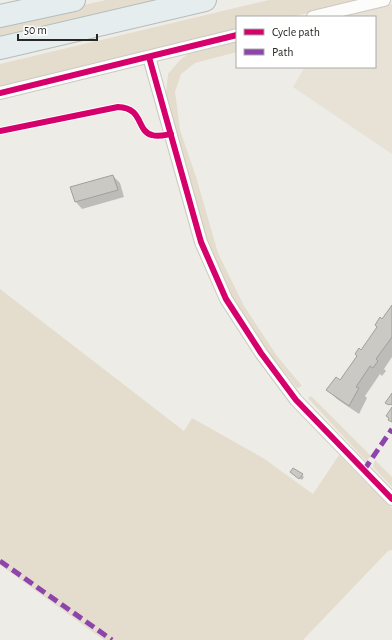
<svg xmlns="http://www.w3.org/2000/svg" width="392" height="640" font-family="'Alegreya Sans',sans-serif">
<style>
.built{fill:#e7e2d5}
.green{fill:#e4ddcd}
.shadow{fill:#0003}
.building{fill:#cac9c4;stroke:#a2a09b}
.lines{fill:none;stroke-linecap:round;stroke-linejoin:round}
.street-casing{stroke:#cac9c4;stroke-width:14}
.highway-casing{stroke:#b5bdbc;stroke-width:24}
.street{stroke:#fcfcfb;stroke-width:12}
.highway{stroke:#e5edee;stroke-width:22}
.quiet{stroke:#8e44ad;stroke-width:5;stroke-dasharray:10 5;stroke-linecap:butt}
.cycleway-casing{stroke:#fff;stroke-width:8}
.cycleway{stroke:#d6006c;stroke-width:6}
</style>
<rect width="100%" height="100%" fill="#eeece6"/>
<polygon class="built" points="392,4 392,154 293,87 305,67 375,67 375,17 338,17"/>
<g class="green">
<polygon points="106,0 165,0 0,39 0,24"/>
<polygon points="269,0 363,0 291,17 237,17 237,30 0,87 0,64"/>
<path d="M237,41V52L195,63L181,74L175,92L180,130L196,177L218,253L244,306L277,356L302,386L297,388C282,368 264,349 250,328C207,267 190,185 169,114L166,93L168,74L180,60L191,52Z"/>
<polygon points="0,289 184,431 192,418 263,458 313,494 339,455 392,508 392,550 388,551 303,640 104,640 0,565"/>
<polygon points="311,396 371,456 366,461 308,398"/>
<polygon points="375,460 392,477 392,487 373,467"/>
</g>
<g class="shadow">
<polygon points="113,176 120,183 124,197 82,209 76,202 72,188"/>
<polygon points="392,306 392,357 384,369 386,371 382,376 380,374 365,396 367,398 359,414 337,399 328,390 341,382"/>
<polygon points="293,474 302,475 304,477 302,480"/>
</g>
<g class="building">
<polygon points="113,175 118,190 75,202 70,187"/>
<polygon points="392,305 392,337 376,359 378,361 373,368 370,366 356,387 359,388 349,406 326,390 336,377 340,380 357,356 355,354 359,348 361,350 377,327 375,325 380,317 382,319"/>
<polygon points="392,393 392,405 390,404 389,405 385,403"/>
<polygon points="392,407 392,422 388,420 389,418 386,416"/>
<polygon points="293,468 303,474 299,479 290,472"/>
</g>
<g class="lines">
<g class="street-casing">
<g id="street">
<polyline points="313,17 384,0"/>
<polyline points="149,57 201,242 226,299 261,353 296,400 392,499"/>
<polyline points="0,93 237,35"/>
</g>
</g>
<g class="highway-casing">
<g id="highway">
<polyline points="0,16 74,0"/>
<polyline points="0,48 205,0"/>
</g>
</g>
<use href="#street" class="street"/>
<use href="#highway" class="highway"/>
<g class="quiet">
<polyline points="364,470 392,429"/>
<polyline points="0,561 112,640"/>
</g>
<g class="cycleway-casing">
<g id="cycleway">
<polyline points="149,57 201,242 226,299 261,353 296,400 392,499"/>
<polyline points="0,93 237,35"/>
<path d="M0,131L118,107C144,108 136,131 152,135C158,137 165,135 171,134"/>
</g>
</g>
<use href="#cycleway" class="cycleway"/>
</g>
<rect x="236" y="16" width="140" height="52" fill="#ffffff" stroke="#a9a9a7"/>
<rect x="244" y="29" width="20" height="6" fill="#d6006c" stroke="#a9a9a7"/>
<text x="272" y="36" font-size="12" fill="#282723">Cycle path</text>
<rect x="244" y="49" width="20" height="6" fill="#8e44ad" stroke="#a9a9a7"/>
<text x="272" y="56" font-size="12" fill="#282723">Path</text>
<path d="M18 34v6h79v-6" fill="none" stroke="#282723" stroke-width="2"/>
<text x="24" y="34" font-size="12" fill="#282723" stroke="#ffffff" stroke-width="3" paint-order="stroke">50 m</text>
</svg>
